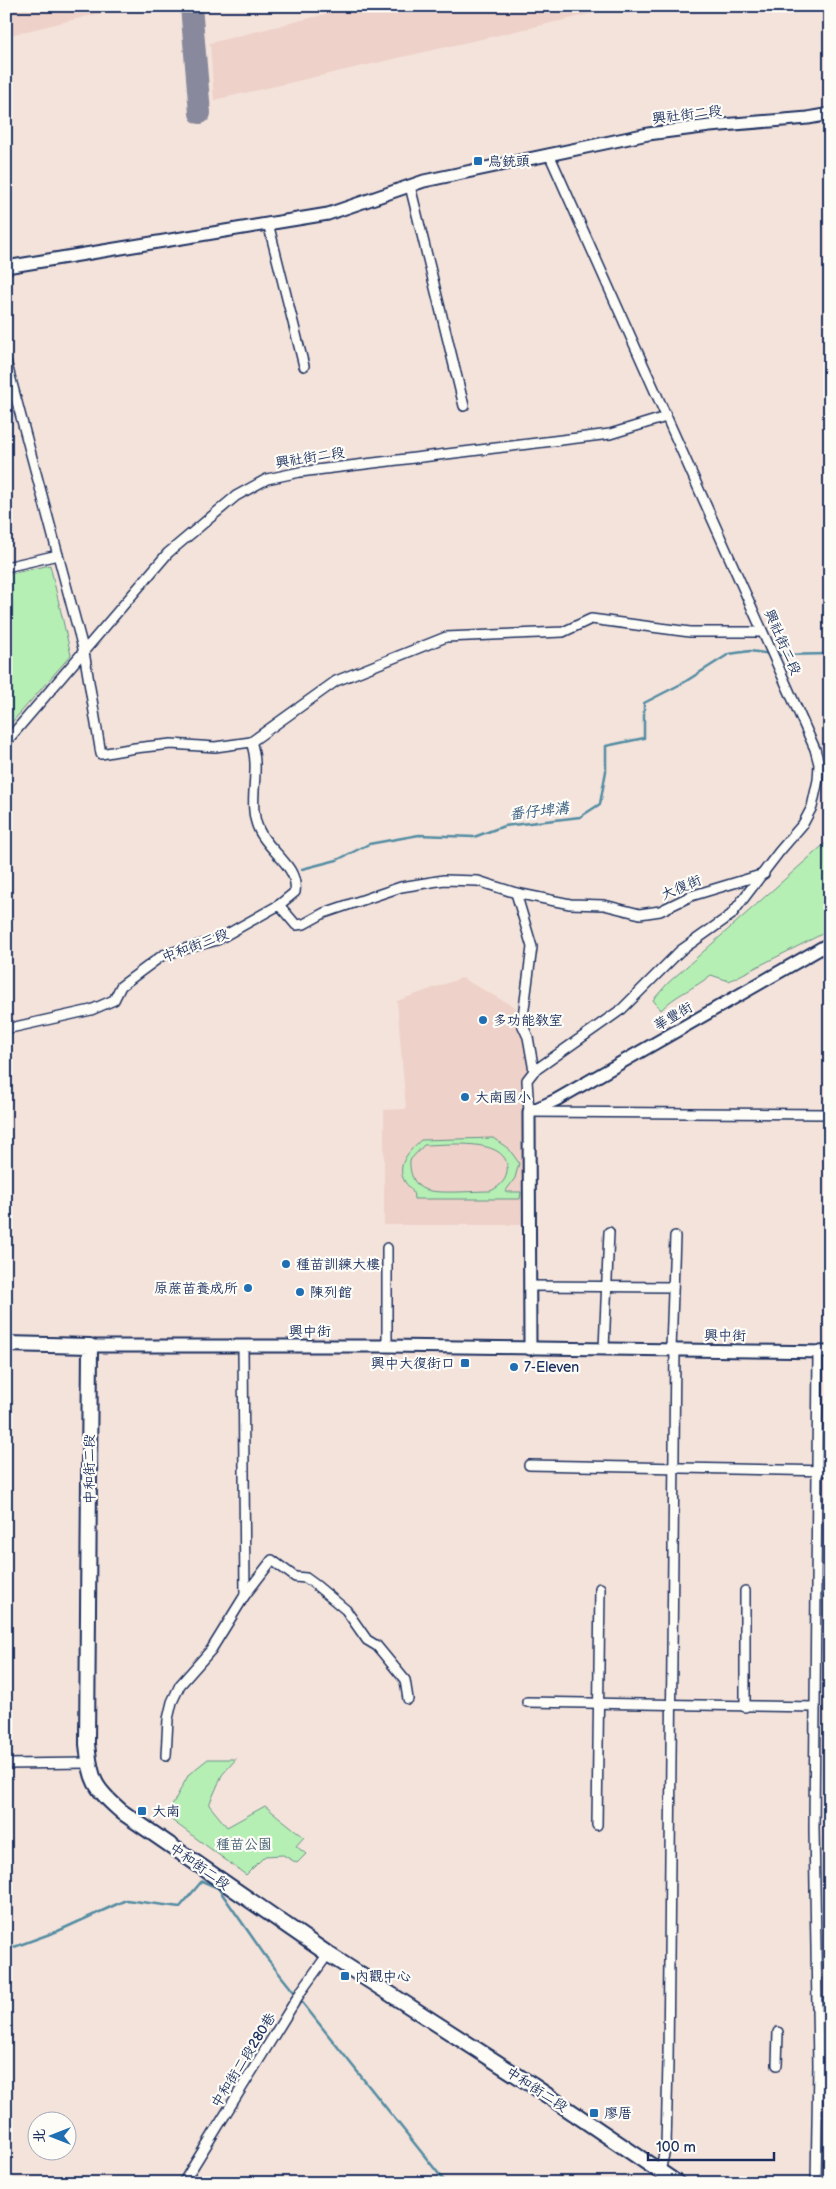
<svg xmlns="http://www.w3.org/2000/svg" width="836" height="2189" font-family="'Balsamiq Sans','LXGW WenKai TC',sans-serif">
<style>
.built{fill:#eed1c8}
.green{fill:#b5efb3;stroke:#688f88;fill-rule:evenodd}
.water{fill:#78cacf;stroke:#538ca2}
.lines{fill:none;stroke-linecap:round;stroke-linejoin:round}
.stream{stroke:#538ca2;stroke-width:2.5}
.taxiway{stroke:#88899c;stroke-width:22}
.minor-casing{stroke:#1b2f5e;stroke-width:12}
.tertiary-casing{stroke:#1b2f5e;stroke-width:15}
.secondary-casing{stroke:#1b2f5e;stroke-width:18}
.minor{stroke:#fdfcf7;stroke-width:9}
.tertiary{stroke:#fdfcf7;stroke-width:11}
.secondary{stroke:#fdfcf7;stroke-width:14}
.poi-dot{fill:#1f6fb2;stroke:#fdfcf7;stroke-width:2}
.labels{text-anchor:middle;stroke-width:4.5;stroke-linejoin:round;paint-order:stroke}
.street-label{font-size:14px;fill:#1b2f5e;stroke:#fdfcf7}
.poi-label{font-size:14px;fill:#1b2f5e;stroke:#fdfcf7;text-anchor:start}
.park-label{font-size:14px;fill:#425f73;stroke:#fdfcf7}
.water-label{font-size:15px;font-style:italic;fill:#375e80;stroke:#fdfcf7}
</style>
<rect width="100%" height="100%" fill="#f4e3db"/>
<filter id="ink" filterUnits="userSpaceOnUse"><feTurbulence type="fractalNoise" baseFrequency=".02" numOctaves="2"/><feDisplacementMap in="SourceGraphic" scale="10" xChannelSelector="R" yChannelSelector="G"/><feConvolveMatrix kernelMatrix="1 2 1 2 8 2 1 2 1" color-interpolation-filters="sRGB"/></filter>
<g filter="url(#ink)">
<g class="built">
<polygon points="6,6 130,6 6,36"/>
<polygon points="358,6 625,6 214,100 210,43"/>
<polygon points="462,978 516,1008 530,1070 527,1110 525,1225 384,1225 384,1110 406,1109 397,1001"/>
</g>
<g class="green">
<polygon points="50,565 71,655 6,729 6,575"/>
<path d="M830,839V930L729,981L711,975C694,989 676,994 661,1010L653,1000L668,983Z"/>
<path d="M493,1138L509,1149L519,1163L515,1178L505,1192H521L520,1199H414C414,1190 410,1189 405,1182C395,1165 409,1151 421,1140ZM424,1145C446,1145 512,1136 507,1172C506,1181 498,1188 490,1191C474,1191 439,1194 426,1190C413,1186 409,1171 410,1160Z"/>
<polygon points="208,1759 236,1759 222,1775 209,1805 227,1827 265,1806 304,1837 296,1846 306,1854 297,1863 283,1855 265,1856 246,1875 166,1816 189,1774"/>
</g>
<polygon class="water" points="824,1792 830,1792 830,1820 825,1819"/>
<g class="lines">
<g class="stream">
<polyline points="776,655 830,654"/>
<polyline points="302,869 337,860 369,844 419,835 474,837 504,826 580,817 600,804 606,771 606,746 644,738 644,703 683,683 729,654 750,651 771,654"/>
<polyline points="6,1950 58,1931 126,1900 180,1907 202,1881 218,1888 266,1957 446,2183"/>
</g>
<polyline class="taxiway" points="191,6 200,113"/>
<g class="minor-casing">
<g id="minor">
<polyline points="549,154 815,749 819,764 818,780 812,807 803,824 779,852 731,915 680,951 622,1009 534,1071 527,1080 529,1112 830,1114"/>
<polyline points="410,186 464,406"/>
<polyline points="268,223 304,366"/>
<polyline points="6,361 84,652 101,754 135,748 171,744 215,747 251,742 336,681 446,637 563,632 591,619 690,632 762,632"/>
<polyline points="6,567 58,555"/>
<polyline points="6,742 168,553 236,496 267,479 300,472 610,434 666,417"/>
<polyline points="516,893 532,947 522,1024 528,1037 534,1071"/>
<polyline points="279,905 296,925 304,924 324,913 401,887 444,880 478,881 516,893 570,904 604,905 640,914 660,911 691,896 764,874"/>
<path d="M6,1029L91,1010L114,1000L121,986L163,955L217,940L279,905L295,892C299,866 269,852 259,830C246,803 262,770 251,742"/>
<polyline points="530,1286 673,1287"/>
<polyline points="387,1346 387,1248"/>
<polyline points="604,1349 609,1232"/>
<polyline points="671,1349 675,1236"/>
<polyline points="529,1465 830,1471"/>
<polyline points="745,1591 745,1707"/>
<polyline points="245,1595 272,1560 295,1577 306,1578 317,1586 346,1610 367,1640 377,1646 405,1680 408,1699"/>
<polyline points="527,1702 815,1707"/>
<polyline points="166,1756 168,1719 172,1702 180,1685 211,1650 245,1595 243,1346"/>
<polyline points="6,1764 89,1763"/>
<polyline points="597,1825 600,1588"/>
<polyline points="777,2065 778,2032"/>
<polyline points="660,2171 666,2146 668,2062 675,1349"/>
<polyline points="183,2183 302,1990 328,1954"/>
<polyline points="816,2183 818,2065 814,1828 818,1352"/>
</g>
</g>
<g class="tertiary-casing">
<g id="tertiary">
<polyline points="6,267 328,214 424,181 648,134 710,126 808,118 830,114"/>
<polyline points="90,1346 387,1346 830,1352"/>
<polyline points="530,1349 529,1112 556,1100 830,943"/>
</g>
</g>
<g class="secondary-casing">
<path id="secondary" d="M6,1344L90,1346L87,1744C91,1781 94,1788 122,1812L328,1954L532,2085L677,2183"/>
</g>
<use href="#minor" class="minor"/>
<use href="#tertiary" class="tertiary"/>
<use href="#secondary" class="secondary"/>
</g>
</g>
<g class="poi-dot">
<rect x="473" y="156" width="10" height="10" rx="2.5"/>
<circle cx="483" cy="1020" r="5"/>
<circle cx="465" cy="1097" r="5"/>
<circle cx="286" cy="1264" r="5"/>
<circle cx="248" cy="1288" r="5"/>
<circle cx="300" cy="1292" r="5"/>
<rect x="460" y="1358" width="10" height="10" rx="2.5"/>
<circle cx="514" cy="1367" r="5"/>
<rect x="137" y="1806" width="10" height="10" rx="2.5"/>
<rect x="340" y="1971" width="10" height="10" rx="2.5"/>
<rect x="589" y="2108" width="10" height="10" rx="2.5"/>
</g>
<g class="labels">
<g class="street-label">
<text transform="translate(687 114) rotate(-7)" y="5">興社街二段</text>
<text transform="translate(310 457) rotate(-9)" y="5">興社街二段</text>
<text transform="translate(783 642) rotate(66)" y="5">興社街二段</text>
<text transform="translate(681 887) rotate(-23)" y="5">大復街</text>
<text transform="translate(195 945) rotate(-21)" y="5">中和街三段</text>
<text transform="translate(673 1016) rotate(-30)" y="5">華豐街</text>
<text x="310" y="1336">興中街</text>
<text transform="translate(725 1335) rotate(1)" y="5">興中街</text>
<text transform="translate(89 1469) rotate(-90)" y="5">中和街二段</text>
<text transform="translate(200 1866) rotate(35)" y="5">中和街二段</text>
<text transform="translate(243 2060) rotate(-58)" y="5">中和街二段280巷</text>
<text transform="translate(537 2089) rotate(33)" y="5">中和街二段</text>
</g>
<g class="poi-label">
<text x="488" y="166">鳥銃頭</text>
<text x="493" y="1025">多功能教室</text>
<text x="475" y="1102">大南國小</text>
<text x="296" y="1269">種苗訓練大樓</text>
<text x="238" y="1293" text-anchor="end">原蔗苗養成所</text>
<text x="310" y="1297">陳列館</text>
<text x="455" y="1368" text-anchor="end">興中大復街口</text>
<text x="524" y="1372">7-Eleven</text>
<text x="152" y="1816">大南</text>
<text x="355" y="1981">內觀中心</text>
<text x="604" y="2118">廖厝</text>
</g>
<g class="park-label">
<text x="244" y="1849">種苗公園</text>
</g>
<g class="water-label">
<text transform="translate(539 811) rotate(-7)" y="5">番仔埤溝</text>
</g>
</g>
<rect width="836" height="2189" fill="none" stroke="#fdfcf7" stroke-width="25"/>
<rect x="12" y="12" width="811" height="2164" fill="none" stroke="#1b2f5e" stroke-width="2" filter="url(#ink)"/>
<g transform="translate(52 2136) rotate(270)"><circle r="24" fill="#fdfcf7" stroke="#a3aaba"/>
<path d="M0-4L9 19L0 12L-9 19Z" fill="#1f6fb2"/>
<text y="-8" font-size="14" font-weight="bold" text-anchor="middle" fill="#1b2f5e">北</text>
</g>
<path d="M648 2152v8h126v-8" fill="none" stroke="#1b2f5e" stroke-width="2.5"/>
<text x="656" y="2152" font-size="15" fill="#1b2f5e" stroke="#fdfcf7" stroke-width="4" paint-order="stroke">100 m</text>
</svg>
